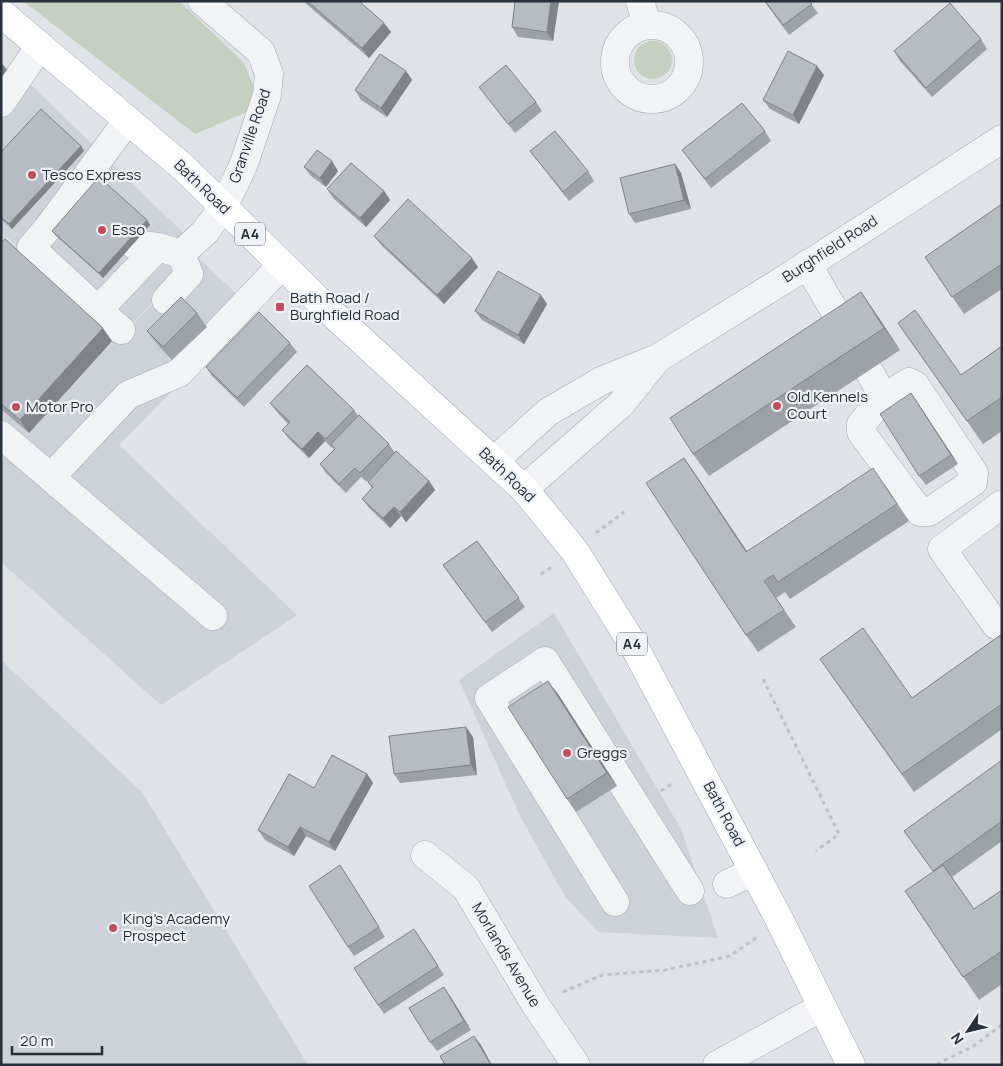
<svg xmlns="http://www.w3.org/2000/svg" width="1003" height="1066" font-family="Manrope,sans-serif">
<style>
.built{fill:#cdd1d9}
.green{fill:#c5d0c1}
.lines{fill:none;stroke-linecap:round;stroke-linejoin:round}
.minor-casing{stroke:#a5a9b1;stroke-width:29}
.major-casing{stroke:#9fa7b2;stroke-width:29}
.path{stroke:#bdc0c6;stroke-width:3;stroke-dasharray:4 4;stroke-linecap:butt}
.minor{stroke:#f1f3f6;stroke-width:28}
.major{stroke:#fff;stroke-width:28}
.wall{fill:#9da1a8}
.shaded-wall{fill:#808388}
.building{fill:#b7bbc3;stroke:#808388}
.poi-dot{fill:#c34d5e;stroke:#eef1f5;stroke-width:2}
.labels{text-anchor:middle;stroke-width:4.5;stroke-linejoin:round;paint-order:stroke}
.shield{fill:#eef1f5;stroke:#646a74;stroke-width:1}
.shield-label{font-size:14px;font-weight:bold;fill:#29303d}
.street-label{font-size:15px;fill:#29303d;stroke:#eef1f5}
.poi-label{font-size:15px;fill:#29303d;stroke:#eef1f5;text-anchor:start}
</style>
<rect width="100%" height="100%" fill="#dfe2e7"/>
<g class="built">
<polygon points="1,64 32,86 201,250 119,338 198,257 252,309 119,445 297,615 161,705 1,562 1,234 113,332 1,232"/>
<polygon points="554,613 681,829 718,938 598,932 566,898 520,816 459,680"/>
<polygon points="1,660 142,792 308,1065 1,1065"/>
</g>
<g class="green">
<polygon points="23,1 179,1 244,63 255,90 249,111 195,134"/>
<circle cx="653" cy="60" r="19"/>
</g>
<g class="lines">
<g class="minor-casing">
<g id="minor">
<polyline points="640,1 647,25"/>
<circle cx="652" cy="62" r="37"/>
<polyline points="1,103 40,46"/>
<polyline points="128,120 47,229 31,248 98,310 158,247"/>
<polyline points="133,244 158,247 181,254 205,232 223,207 243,166 267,95 269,74 261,52 202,1"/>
<polyline points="807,264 848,334"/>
<polyline points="166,300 189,274 181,254"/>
<polyline points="98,310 121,330"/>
<polyline points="869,371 884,398 909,382 915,385 974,473 973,482 929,512 920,512 861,432 861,424 884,398"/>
<polyline points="1,435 213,616"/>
<polyline points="494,461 548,412 601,381 658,358 798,271 1002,139"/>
<polyline points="51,477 128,395 179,373 282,265"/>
<polyline points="524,489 621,404 657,359"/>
<polyline points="996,625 942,549 1002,504"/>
<polyline points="425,855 466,888 535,1004 576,1065"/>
<polyline points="727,884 754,871"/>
<polyline points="615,902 489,698 545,661 690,891"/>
<polyline points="717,1065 822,1007"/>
</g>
</g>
<g class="major-casing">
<polyline id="major" points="1,13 184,168 323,305 524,489 574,550 634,646 779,919 851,1065"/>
</g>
<g class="path">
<polyline points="596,533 624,512"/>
<polyline points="541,574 552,567"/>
<polyline points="763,679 839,834 816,851"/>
<polyline points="661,791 673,783"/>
<polyline points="563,992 602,975 665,970 730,956 756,938"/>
<polyline points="937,1064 972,1047 1002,1025"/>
</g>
<use href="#minor" class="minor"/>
<use href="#major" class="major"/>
</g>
<g class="wall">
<polygon points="303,1 359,1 391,32 369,58"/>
<polygon points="515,1 559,1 553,41 518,37 512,27"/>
<polygon points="764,1 809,1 818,13 789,35"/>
<polygon points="981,39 987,49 932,97 900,61 894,51"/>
<polygon points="406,71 412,80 387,117 361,100 355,90"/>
<polygon points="824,75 799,124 770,109 763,100"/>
<polygon points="479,87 536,102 542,111 515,133"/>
<polygon points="765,131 771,141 711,188 682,150"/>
<polygon points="81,146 84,151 12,229 1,219 1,152"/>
<polygon points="530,151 588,171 594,181 569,201"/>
<polygon points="675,164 681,173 691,209 635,223 629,214"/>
<polygon points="304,167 338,171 326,187 311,176"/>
<polygon points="327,189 384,191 390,200 366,227 334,199"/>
<polygon points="1002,204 1002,289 964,314 925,257"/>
<polygon points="150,225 103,278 55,235 52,231"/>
<polygon points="374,236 478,267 444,304 381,245"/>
<polygon points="1,243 112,341 29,433 1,409"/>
<polygon points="861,292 900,350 709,476 693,454"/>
<polygon points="541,295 547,304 524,344 482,320 475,311"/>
<polygon points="197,313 207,327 172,360 157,344 147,331"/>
<polygon points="898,323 961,375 1002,346 1002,431 983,444"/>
<polygon points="290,343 297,352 244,407 212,376 206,367"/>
<polygon points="911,393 958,464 926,485 919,476"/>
<polygon points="270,403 354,410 358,416 389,444 395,453 429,481 435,490 406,522 401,516 390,528 369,508 362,499 372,488 368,482 387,462 367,482 361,477 346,493 326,473 320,464 334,449 333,447 332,448 325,441 309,458 289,439 282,430 288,424 277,412"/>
<polygon points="684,458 747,551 885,485 909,521 790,599 785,592 776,598 796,627 758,652 746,635"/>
<polygon points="477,541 525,607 492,632 443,565"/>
<polygon points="1002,634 1002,729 914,792 820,659 912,698"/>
<polygon points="558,694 617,786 576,812 567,799"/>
<polygon points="473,737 477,775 400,783 394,774"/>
<polygon points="1002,760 1002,841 952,877 974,909 1002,890 1002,984 979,1000 905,891 933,872"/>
<polygon points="367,774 373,783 335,851 306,836 294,856 265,840 258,830 314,788"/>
<polygon points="340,865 385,937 354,956 348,947"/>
<polygon points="420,938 444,975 384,1014 378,1005"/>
<polygon points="450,996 471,1030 437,1051 430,1042"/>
</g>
<g class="shaded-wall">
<polygon points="551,1 559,1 553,41 547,32"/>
<polygon points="384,23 391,32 369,58 362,48"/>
<polygon points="1,62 7,70 1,78"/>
<polygon points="817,66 824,75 799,124 793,115"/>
<polygon points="406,71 412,80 387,117 381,108"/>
<polygon points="81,146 84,151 12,229 9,224"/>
<polygon points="332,161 338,171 326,187 320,178"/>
<polygon points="675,164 681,173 691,209 684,200"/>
<polygon points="384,191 390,200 366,227 360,218"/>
<polygon points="147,220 150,225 103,278 99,273"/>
<polygon points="472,258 478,267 444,304 437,295"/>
<polygon points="861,292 877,315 900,350 884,328"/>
<polygon points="541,295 547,304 524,344 518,335"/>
<polygon points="103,328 112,341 29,433 20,420"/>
<polygon points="911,393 918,403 958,464 951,455"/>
<polygon points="318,432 325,441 309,458 302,449"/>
<polygon points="684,458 696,475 758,569 746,552"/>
<polygon points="429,481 435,490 406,522 400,512"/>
<polygon points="394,507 401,516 390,528 383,518"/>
<polygon points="548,681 558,694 617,786 607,773"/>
<polygon points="466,727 473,737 477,775 471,765"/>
<polygon points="367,774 373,783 335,851 329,842"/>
<polygon points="300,827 306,836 294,856 288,847"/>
<polygon points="340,865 346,875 385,937 379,927"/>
<polygon points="444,987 450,996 471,1030 464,1021"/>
<polygon points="474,1036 481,1045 492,1065 491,1065"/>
</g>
<g class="building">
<polygon points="307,1 359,1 384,23 362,48"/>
<polygon points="515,1 551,1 547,32 512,27"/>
<polygon points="765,1 809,1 812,4 783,25"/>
<polygon points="950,3 981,39 926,88 894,51"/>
<polygon points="788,51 817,66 793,115 763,100"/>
<polygon points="380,54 406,71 381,108 355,90"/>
<polygon points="506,65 536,102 508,124 479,87"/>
<polygon points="742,103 765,131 705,179 682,150"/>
<polygon points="41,109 81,146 9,224 1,217 1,152"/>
<polygon points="555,131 588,171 563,192 530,151"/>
<polygon points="317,150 332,161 320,178 304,167"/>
<polygon points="351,163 384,191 360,218 327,189"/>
<polygon points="675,164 684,200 629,214 620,178"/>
<polygon points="99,177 147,220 99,273 52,231"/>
<polygon points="408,199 472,258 437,295 374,236"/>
<polygon points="1002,204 1002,264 952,297 925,257"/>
<polygon points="5,239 103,328 20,420 1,404 1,243"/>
<polygon points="498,271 541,295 518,335 475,311"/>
<polygon points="861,292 884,328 693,454 670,418"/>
<polygon points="181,297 197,313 163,347 147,331"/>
<polygon points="915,310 961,375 1002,346 1002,397 967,421 898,323"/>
<polygon points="259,312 290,343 237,398 206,367"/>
<polygon points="307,365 354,410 326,439 318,432 302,449 282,430 290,422 270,403"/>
<polygon points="911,393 951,455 919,476 880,414"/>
<polygon points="359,415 389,444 360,473 355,468 339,484 320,464 335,449 331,444"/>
<polygon points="396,451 429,481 400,512 394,507 383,518 362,499 373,487 368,482"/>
<polygon points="684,458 746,552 873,468 897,504 778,582 773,575 764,581 784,610 746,635 646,483"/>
<polygon points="477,541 519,598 485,622 443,565"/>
<polygon points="863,628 912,698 1002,634 1002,704 902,774 820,659"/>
<polygon points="548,681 607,773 567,799 508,707"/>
<polygon points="466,727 471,765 394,774 389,736"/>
<polygon points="332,755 367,774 329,842 300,827 288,847 258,830 289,774 314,788"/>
<polygon points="1002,760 1002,821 933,871 904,831"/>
<polygon points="340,865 379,927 348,947 309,886"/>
<polygon points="943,865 974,909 1002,890 1002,951 963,977 905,891"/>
<polygon points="414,929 438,966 378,1005 354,968"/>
<polygon points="444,987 464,1021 430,1042 409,1008"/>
<polygon points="474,1036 491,1065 445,1065 440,1056"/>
</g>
<g class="poi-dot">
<circle cx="32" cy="175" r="5"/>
<circle cx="102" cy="230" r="5"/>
<rect x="275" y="302" width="10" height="10" rx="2.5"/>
<circle cx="777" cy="406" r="5"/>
<circle cx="16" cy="407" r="5"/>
<circle cx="567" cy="753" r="5"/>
<circle cx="113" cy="928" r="5"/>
</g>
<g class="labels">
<g class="shield">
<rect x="235" y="222.5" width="30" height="23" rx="4"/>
<rect x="617" y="632.5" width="30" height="23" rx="4"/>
</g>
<g class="shield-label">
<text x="250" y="239">A4</text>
<text x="632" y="649">A4</text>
</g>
<g class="street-label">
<text transform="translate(250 136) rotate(-71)" y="5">Granville Road</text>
<text transform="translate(202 187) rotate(44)" y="5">Bath Road</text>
<text transform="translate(830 249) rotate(-33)" y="5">Burghfield Road</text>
<text transform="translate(507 475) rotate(44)" y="5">Bath Road</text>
<text transform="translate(724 814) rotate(62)" y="5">Bath Road</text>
<text transform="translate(506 955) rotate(59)" y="5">Morlands Avenue</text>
</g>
<g class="poi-label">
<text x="42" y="180">Tesco Express</text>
<text x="112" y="235">Esso</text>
<text x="290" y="303">Bath Road /<tspan x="290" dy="17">Burghfield Road</tspan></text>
<text x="787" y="402">Old Kennels<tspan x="787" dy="17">Court</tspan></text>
<text x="26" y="412">Motor Pro</text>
<text x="577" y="758">Greggs</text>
<text x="123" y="924">King's Academy<tspan x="123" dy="17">Prospect</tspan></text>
</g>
</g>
<rect width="1003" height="1066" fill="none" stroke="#29303d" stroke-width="5"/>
<g transform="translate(968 1031) rotate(235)" stroke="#eef1f5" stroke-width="4" paint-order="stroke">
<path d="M0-4L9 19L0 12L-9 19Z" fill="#29303d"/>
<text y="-8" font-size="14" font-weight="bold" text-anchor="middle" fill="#29303d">N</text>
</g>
<path d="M12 1046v8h90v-8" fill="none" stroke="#29303d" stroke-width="2.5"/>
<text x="20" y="1046" font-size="15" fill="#29303d" stroke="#eef1f5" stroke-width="4" paint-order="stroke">20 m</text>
</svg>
